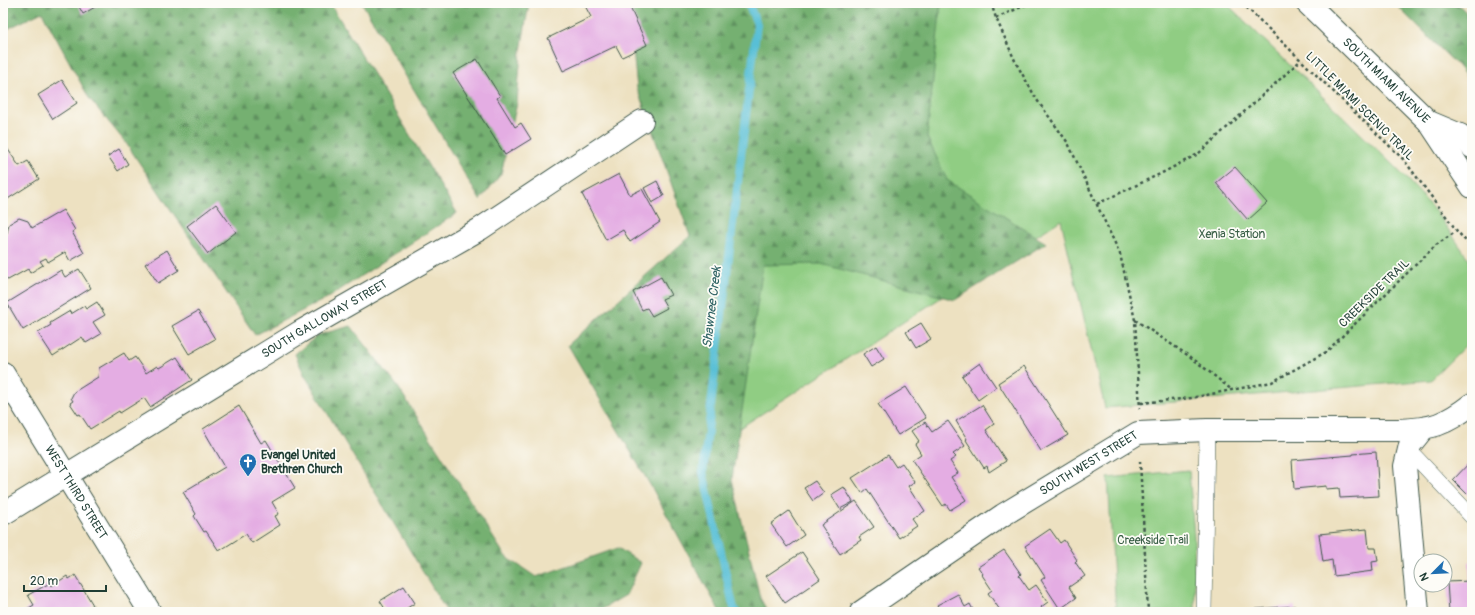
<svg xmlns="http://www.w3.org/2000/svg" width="1475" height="615" font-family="Pangolin,sans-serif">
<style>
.green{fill:#90cd83;stroke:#58855c}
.forest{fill:url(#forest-firs);stroke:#4a7652}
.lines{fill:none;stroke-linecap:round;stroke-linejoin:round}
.stream{stroke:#58bfd6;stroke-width:8}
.building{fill:#e4ade3}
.lane-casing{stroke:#3e5649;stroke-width:16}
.street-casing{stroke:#3e5649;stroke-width:24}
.path{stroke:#3e5649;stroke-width:2.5;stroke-dasharray:3 3;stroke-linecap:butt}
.lane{stroke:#fff;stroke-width:15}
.street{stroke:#fff;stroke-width:22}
.labels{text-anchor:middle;stroke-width:3.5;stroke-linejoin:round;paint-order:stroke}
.street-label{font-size:12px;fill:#1f3d34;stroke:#fdfcf7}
.park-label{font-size:12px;fill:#3b6148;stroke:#fdfcf7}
.poi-label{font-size:12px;font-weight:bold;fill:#1f3d34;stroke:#fdfcf7;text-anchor:start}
.water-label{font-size:13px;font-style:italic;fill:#306465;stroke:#fdfcf7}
</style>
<defs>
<pattern id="forest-firs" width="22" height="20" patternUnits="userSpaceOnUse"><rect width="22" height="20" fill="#74b071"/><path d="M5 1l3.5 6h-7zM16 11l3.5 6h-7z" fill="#5f905e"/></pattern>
</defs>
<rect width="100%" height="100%" fill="#fdfcf7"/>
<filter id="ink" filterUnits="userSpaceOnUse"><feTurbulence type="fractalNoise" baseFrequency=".025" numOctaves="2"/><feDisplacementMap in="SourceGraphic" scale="8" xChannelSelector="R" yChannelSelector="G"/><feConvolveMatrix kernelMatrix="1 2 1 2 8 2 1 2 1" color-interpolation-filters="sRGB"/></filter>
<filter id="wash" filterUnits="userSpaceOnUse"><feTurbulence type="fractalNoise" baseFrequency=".012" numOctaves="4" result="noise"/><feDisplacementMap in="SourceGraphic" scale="16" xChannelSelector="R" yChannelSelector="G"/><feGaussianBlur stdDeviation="0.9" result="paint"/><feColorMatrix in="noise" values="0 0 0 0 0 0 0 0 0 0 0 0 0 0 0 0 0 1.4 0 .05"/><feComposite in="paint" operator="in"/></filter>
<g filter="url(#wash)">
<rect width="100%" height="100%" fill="#ede1c1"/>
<g class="green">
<polygon points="701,3 1226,3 1396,168 1418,191 1439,216 1472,264 1472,339 1431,380 1105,408 1061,220 698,455"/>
<polygon points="1189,470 1194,537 1195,612 1116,612 1108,478"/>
</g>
<g class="forest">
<polygon points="3,3 330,3 457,213 329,297 255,335 126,143 89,98 42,12 3,31"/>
<polygon points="362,3 529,3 521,51 517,103 501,174 480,200"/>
<polygon points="628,3 941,3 927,137 947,180 1046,243 955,300 821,264 763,265 732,479 760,598 768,612 720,612 652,488 568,345 690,236 637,88"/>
<polygon points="1394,3 1457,3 1472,18 1472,84 1458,66"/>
<polygon points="351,326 398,387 505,556 536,577 618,548 641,563 626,595 597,612 447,612 304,374 295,354 318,335"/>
</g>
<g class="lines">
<polyline class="stream" points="736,612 733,605 703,472 757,24 748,3"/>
</g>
<g id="blocks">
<g class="building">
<polygon points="77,3 102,3 83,14"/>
<polygon points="586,3 611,3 613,7 622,3 628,3 647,45 622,57 616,46 563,71 548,38 591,17 584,4"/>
<polygon points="477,59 500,96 497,98 515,127 521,123 531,139 505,155 453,73"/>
<polygon points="62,80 77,103 53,119 38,95"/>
<polygon points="7,148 19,166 28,161 39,179 3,202 3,150"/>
<polygon points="119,149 128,164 118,171 108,156"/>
<polygon points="1235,167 1267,203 1248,220 1216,183"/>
<polygon points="619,174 630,195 642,189 660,222 630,242 623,230 606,240 582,194"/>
<polygon points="657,181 664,196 652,203 644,188"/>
<polygon points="216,204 236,232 208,254 187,226"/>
<polygon points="63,210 75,230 72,232 84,253 70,261 65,252 48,262 46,258 40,261 43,265 30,273 28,269 8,280 3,278 3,235 7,233 9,224 19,218 28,221 32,228"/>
<polygon points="167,250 179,270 158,283 145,264"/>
<polygon points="79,269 91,288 23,330 7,303 61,270 65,277"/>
<polygon points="661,277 671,295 662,299 667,308 652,316 647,308 642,310 633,292"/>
<polygon points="97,302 105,315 93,322 101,334 86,343 82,337 53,356 38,333 51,325 50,323 70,311 71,314 84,306 86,309"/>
<polygon points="198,311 215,339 189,354 172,326"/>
<polygon points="921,323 931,339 916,348 906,332"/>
<polygon points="876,346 884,359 871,367 863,354"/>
<polygon points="124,353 129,361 135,357 146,373 157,366 159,368 177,357 192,380 150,407 144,398 120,413 119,411 90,429 80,414 78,415 70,403 73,401 71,398 74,392 98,377 99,368"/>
<polygon points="980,363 996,387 978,400 962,376"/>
<polygon points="1024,366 1068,435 1041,451 998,383"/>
<polygon points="906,387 926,418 898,435 878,404"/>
<polygon points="982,405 994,424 986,430 1006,461 989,472 987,466 984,468 966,440 967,439 956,421"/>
<polygon points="239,406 261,443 266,440 295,488 272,502 279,514 275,516 280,525 252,543 246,534 219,551 206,531 204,532 194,516 196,514 183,492 225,467 203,429"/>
<polygon points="948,421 965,446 953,454 956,457 950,461 958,473 951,477 966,500 950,510 946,504 943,506 912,460 921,454 915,444 919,441 912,431 925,422 932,432"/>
<polygon points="1376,452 1379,496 1340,498 1339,488 1326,489 1326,486 1294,489 1292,460 1353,455 1353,454"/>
<polygon points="888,455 896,467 902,463 915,482 909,486 925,511 912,519 917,526 899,538 867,489 862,493 852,478"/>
<polygon points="1472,460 1472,499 1453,480"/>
<polygon points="815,481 824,493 813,501 804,488"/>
<polygon points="844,487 853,502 840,509 831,495"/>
<polygon points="856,501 874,527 859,537 861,540 840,554 821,525"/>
<polygon points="789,511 804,535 787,547 771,524"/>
<polygon points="1050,529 1060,543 1064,540 1077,560 1075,562 1085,576 1069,587 1076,598 1060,609 1041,580 1045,577 1025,546"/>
<polygon points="1367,529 1369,548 1376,548 1378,561 1372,562 1373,571 1334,576 1332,560 1323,562 1319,534"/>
<polygon points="1004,550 1021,574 1019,576 1029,590 1036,585 1048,602 1041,607 1044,612 997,612 1000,610 988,593 992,590 982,575 983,574 978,567"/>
<polygon points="802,552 820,579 785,603 766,576"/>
<polygon points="1472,561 1472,612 1449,612 1447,582 1470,581 1469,562"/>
<polygon points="75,575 93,605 82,612 22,612 34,605 28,595 50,583 52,586 67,576 69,579"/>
<polygon points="404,586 415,603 401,612 387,612 380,601"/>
<polygon points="958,594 965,607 970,604 974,612 941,612 937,605"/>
<polygon points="1295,606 1295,612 1256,612 1256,609"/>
</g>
</g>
</g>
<g filter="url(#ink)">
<use href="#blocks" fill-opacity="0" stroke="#3e5649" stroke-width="1"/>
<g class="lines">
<g class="lane-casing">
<g id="lane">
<polyline points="1409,450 1472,517"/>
<polyline points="1204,612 1207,430"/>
</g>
</g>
<g class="street-casing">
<g id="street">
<path id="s1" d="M1307,3L1429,122L1460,135L1472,147"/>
<polyline points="1429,122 1472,187"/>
<path id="s2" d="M3,373L150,612"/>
<path id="s3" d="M3,514L300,332L480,229L642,121"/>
<path id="s4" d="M861,612L1003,515L1138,433L1207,430H1398C1432,429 1445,425 1472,404"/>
<polyline points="1418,612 1405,466 1410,445 1423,429"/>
</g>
</g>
<g class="path">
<polyline points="991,3 996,18 1016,63 1037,100 1068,143 1120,254 1135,320 1140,409"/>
<polyline points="1242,3 1404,160 1457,231 1472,248"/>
<polyline points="996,18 1030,3"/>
<polyline points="1097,204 1164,172 1198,154 1301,60"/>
<polyline points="1135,320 1192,358 1232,390"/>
<polyline points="1141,403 1191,398 1272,382 1326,352 1436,245 1457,231"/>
<polyline points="1140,461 1148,612"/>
</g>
<use href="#lane" class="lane"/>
<use href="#street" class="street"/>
</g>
</g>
<defs>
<g id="church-pin" transform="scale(0.9)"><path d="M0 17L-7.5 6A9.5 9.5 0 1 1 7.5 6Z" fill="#1f6fb2" stroke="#fdfcf7"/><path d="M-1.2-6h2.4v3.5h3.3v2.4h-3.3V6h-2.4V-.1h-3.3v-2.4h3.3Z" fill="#fff"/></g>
</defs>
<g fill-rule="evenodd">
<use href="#church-pin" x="248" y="462"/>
</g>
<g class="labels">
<g class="street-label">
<text dy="4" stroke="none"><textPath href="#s1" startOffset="111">SOUTH MIAMI AVENUE</textPath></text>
<text transform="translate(1360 106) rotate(45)" y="4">LITTLE MIAMI SCENIC TRAIL</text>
<text transform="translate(1374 293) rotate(-44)" y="4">CREEKSIDE TRAIL</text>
<text dy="4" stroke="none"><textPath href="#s3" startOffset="376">SOUTH GALLOWAY STREET</textPath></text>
<text dy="4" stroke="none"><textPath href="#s4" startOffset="272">SOUTH WEST STREET</textPath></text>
<text dy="4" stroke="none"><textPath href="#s2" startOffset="140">WEST THIRD STREET</textPath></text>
</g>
<g class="park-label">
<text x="1232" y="238">Xenia Station</text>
<text x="1153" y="544">Creekside Trail</text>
</g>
<g class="poi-label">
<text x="261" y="459">Evangel United<tspan x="261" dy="14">Brethren Church</tspan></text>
</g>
<g class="water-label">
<text transform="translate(711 307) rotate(-83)" y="5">Shawnee Creek</text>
</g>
</g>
<rect width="1475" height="615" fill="none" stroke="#fdfcf7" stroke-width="16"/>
<g transform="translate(1433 573) rotate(246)"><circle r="19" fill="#fdfcf7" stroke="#a4b0a9"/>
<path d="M0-3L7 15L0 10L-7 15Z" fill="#1f6fb2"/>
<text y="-6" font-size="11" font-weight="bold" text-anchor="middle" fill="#1f3d34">N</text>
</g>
<path d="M24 585v6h82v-6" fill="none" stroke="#1f3d34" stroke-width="2"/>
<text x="30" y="585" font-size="12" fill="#1f3d34" stroke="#fdfcf7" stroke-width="3" paint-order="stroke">20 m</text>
</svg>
